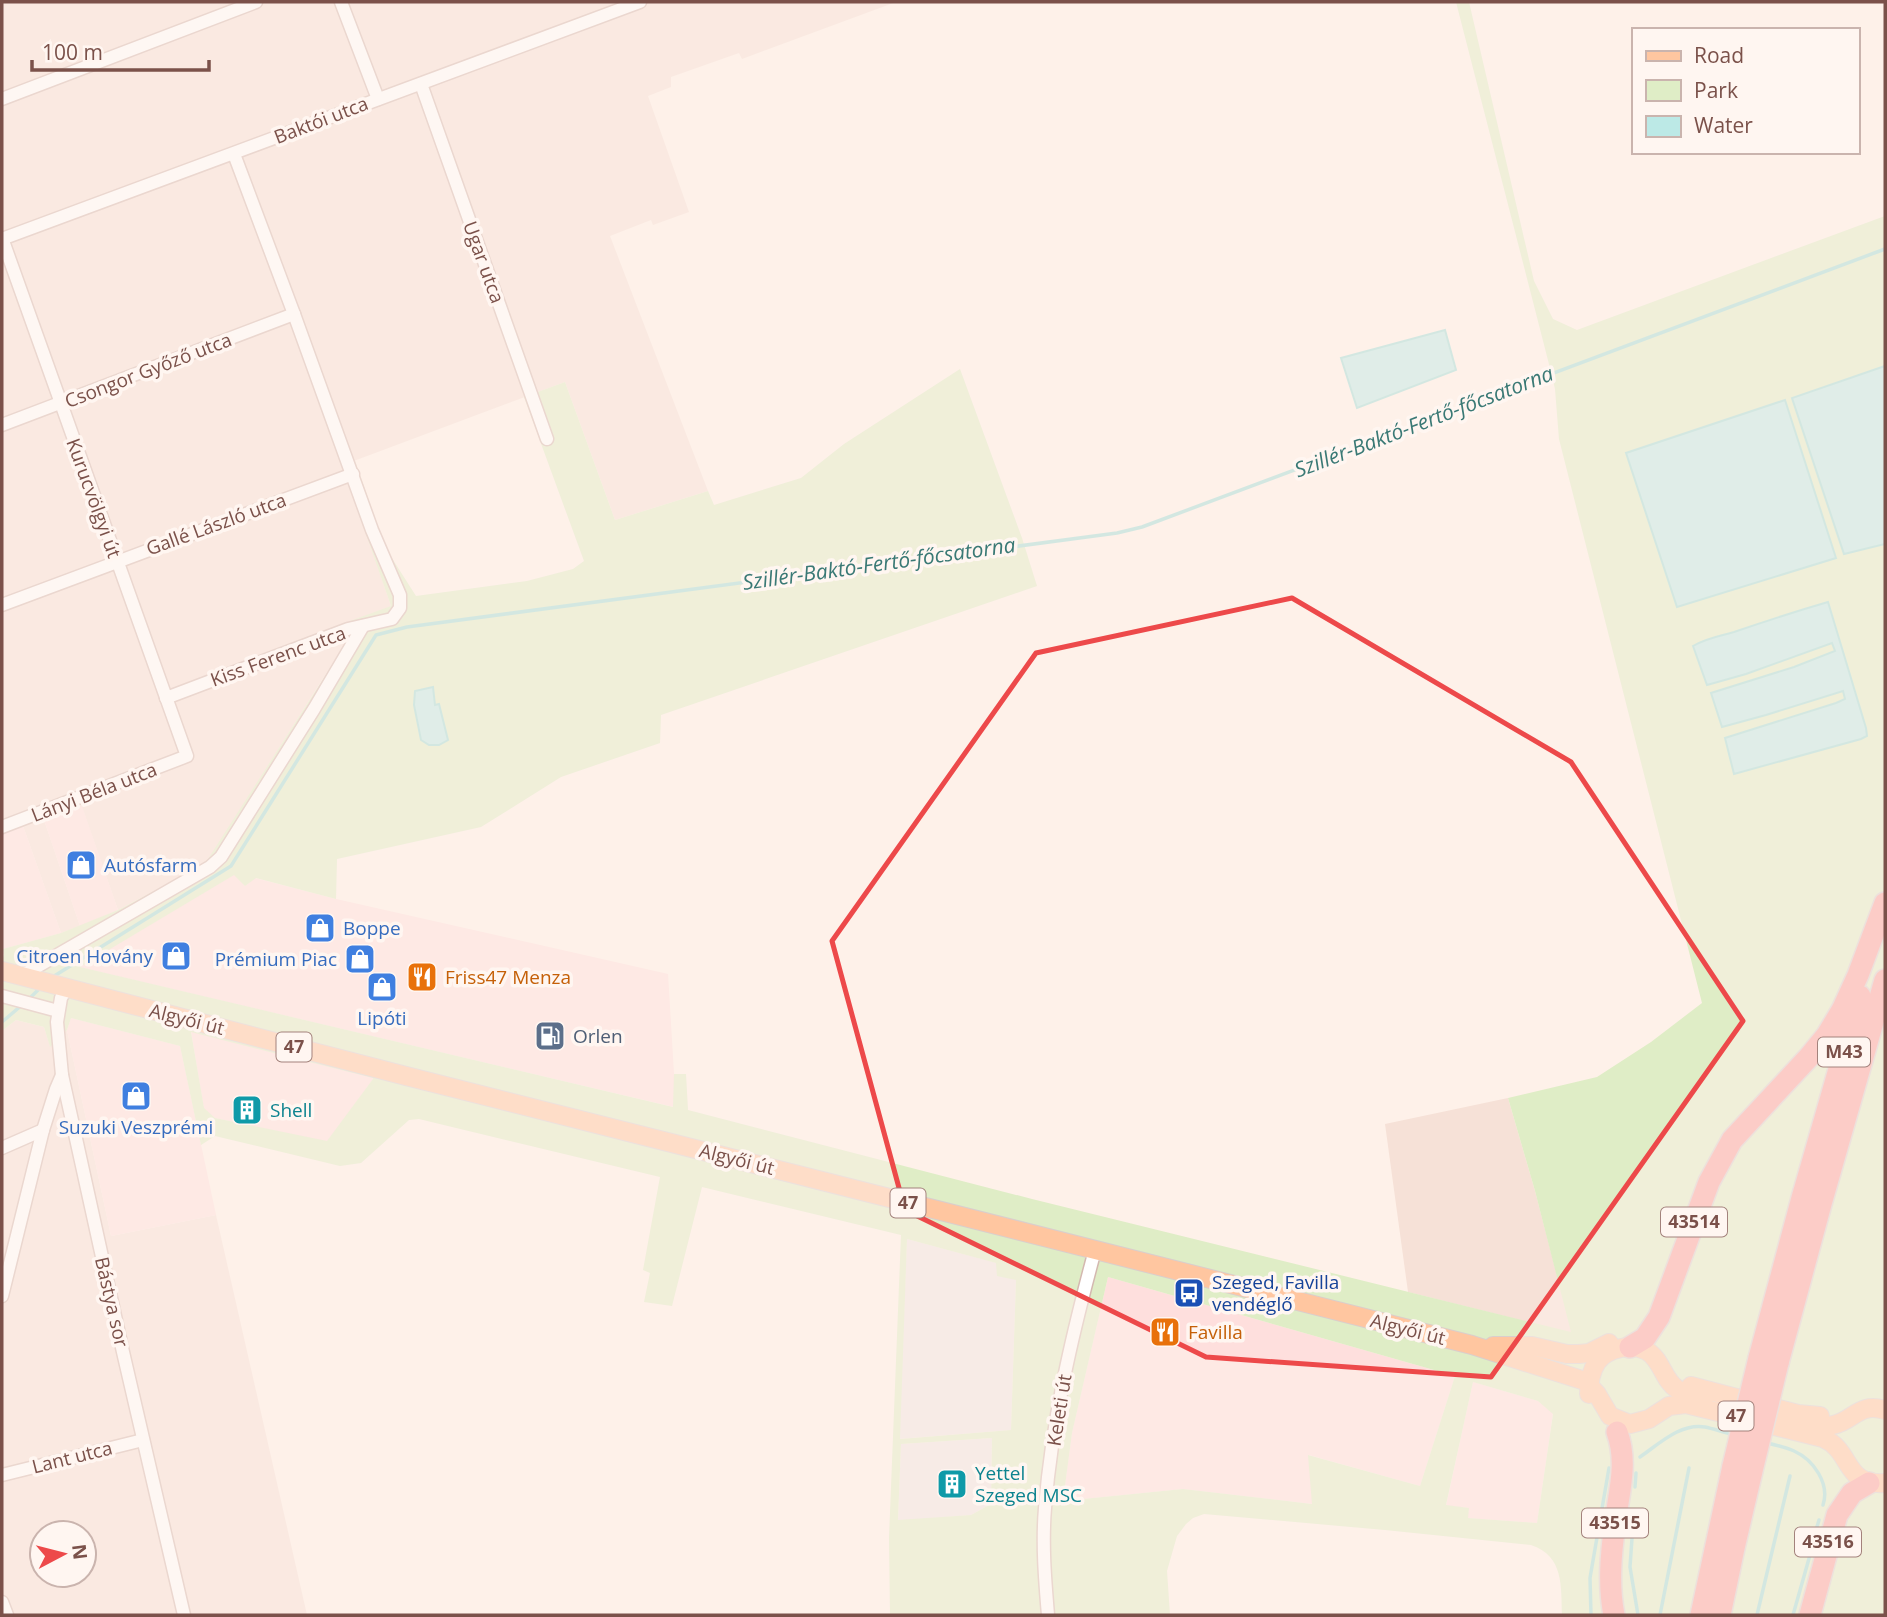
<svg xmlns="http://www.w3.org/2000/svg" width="1887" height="1617" font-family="'Open Sans',sans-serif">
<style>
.residential{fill:#f6e1d7;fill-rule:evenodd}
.commercial{fill:#fedfdd}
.industrial{fill:#efe5e2}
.green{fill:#dfedc6;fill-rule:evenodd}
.water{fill:#bce9e6;stroke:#a1dcd7;stroke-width:2}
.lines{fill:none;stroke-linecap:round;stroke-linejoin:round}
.stream{stroke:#a1dcd7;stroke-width:3.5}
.minor-casing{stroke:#d4b8b0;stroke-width:15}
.primary-casing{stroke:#dacecc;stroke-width:20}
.motorway-casing{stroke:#dacecc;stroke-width:24}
.minor{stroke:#fff;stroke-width:12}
.primary{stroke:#ffc6a0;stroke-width:18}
.motorway{stroke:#faa19e;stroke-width:21}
.motorway-bridge-casing{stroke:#dacecc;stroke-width:24;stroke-linecap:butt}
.motorway-bridge{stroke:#faa19e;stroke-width:21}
.marked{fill:none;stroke:#ed494a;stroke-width:5;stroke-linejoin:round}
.labels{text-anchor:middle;stroke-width:7;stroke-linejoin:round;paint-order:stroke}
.shield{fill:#fff6f1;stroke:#a3827c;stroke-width:2}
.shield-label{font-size:18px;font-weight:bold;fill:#7b514a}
.street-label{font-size:19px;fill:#7b514a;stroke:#fff6f1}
.shop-label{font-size:19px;fill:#366cbe;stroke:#fff6f1;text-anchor:start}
.food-label{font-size:19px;fill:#c56008;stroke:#fff6f1;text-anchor:start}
.service-label{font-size:19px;fill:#4e5e75;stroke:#fff6f1;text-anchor:start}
.culture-label{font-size:19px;fill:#0d838f;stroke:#fff6f1;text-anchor:start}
.transit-label{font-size:19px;fill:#164399;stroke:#fff6f1;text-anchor:start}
.water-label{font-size:21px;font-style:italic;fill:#3a7975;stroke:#fff6f1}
</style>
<rect width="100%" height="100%" fill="#fef1e9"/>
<g class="residential">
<polygon points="2,2 896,2 742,59 739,53 671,77 671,87 648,96 689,212 653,225 651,220 610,236 708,491 615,520 565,382 343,465 391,606 353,631 209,859 194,870 118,910 82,807 44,820 80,926 61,933 22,823 2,831"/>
<path d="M16,1020L44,1027L50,1046L67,1030L111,1236L216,1215L307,1615H2V1031ZM42,1533H84V1575H42Z"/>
<polygon points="1508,1098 1535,1191 1572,1333 1408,1292 1385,1124"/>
</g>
<g class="commercial">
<polygon points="82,806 118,910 80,926 44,820"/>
<polygon points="22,823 61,933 3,949 4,954 2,954 2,831"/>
<polygon points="235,874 245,886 255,878 336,899 668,974 674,1074 674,1107 79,967"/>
<polygon points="71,1018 180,1046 216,1215 111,1236 67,1030"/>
<polygon points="191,1031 374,1078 327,1142 215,1118 204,1109"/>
<polygon points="1108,1277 1455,1376 1420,1486 1309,1455 1313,1504 1183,1489 1063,1501 1072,1433"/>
<polygon points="1473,1382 1538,1401 1553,1413 1537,1523 1467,1518 1469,1508 1446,1506"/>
</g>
<g class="industrial">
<polygon points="907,1239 997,1263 1016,1280 1011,1430 899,1439"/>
<polygon points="992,1438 991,1504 971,1515 898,1521 901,1444"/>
</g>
<path class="green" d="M1456,2H1469L1534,281L1553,319L1577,330L1885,216V366L1792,398L1844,554L1885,544V1615H1562C1561,1586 1564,1556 1531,1545L1385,1530L1204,1514L1193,1518L1186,1524L1177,1536L1167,1571L1170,1615H890L889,1538L901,1235L702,1187L672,1306L644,1302L650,1273L643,1270L660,1177L419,1119L409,1120L361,1163L340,1166L215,1136L201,1145L180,1046L71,1018L67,1030L50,1047L44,1027L16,1020L2,1031V962L4,954L3,949L61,933L118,910L194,870L208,859L353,632L350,621L391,606L342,465L355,461L386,549L416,596L527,581L573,569L584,561L524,397L565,382L615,520L708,491L714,505L801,478L844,444L960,369L1022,538L1037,586L661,715L660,743L561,777L481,827L337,859L336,899L256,878L245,886L234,875L80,967L673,1107L674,1074H686L688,1110L1032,1199L1571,1332L1535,1191L1508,1098L1597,1077L1651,1042L1702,1003L1559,439L1555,389L1550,368ZM191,1032L373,1078V1079L327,1141L215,1118L204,1108ZM907,1239L996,1263L997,1276L1016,1280L1011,1430L900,1439ZM1108,1277L1455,1376L1420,1486L1308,1455L1312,1504L1183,1489L1063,1501L1072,1433ZM1473,1382L1538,1401L1553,1414L1537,1523L1468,1518L1469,1508L1446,1505ZM992,1438L991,1504L971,1515L898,1520L901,1444Z"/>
<g class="water">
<polygon points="1445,330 1456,370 1357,408 1341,358"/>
<polygon points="1885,366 1885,544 1844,554 1792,398"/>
<polygon points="1785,400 1836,558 1677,607 1626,453"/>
<path d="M1828,602L1866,728L1867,736L1861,739L1734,774L1725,738L1836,703L1845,699L1843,691L1766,715L1722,727L1711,693L1794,667L1835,651L1832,643L1746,674L1707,685L1693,646C1706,638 1720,636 1734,632C1766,621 1797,611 1828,602Z"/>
<polygon points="433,687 435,705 439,704 448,740 439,745 429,745 421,740 414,705 415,691"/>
</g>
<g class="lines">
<g class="stream">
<polyline points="51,978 231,866 376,635 407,627 1117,533 1142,527 1885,249"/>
<polyline points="28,1000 40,988"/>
<polyline points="2,1022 22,1005"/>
<path d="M1767,1443C1776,1445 1785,1447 1794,1451C1814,1460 1830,1484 1823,1505"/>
<path d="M1640,1457C1659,1444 1680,1423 1705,1427C1714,1429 1723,1432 1732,1434"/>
<polyline points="1635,1487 1636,1473"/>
<polyline points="1634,1510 1630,1567 1638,1615"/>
<polyline points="1814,1537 1819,1520"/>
<polyline points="1591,1615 1590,1578 1609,1468"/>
<polyline points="1660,1615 1689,1468"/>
<polyline points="1757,1615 1790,1476"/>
<polyline points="1793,1615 1810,1555"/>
</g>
<g class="minor-casing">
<g id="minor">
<polyline points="341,2 378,99"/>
<polyline points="421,84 547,439"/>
<polyline points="2,99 256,2"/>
<polyline points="2,238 187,756 2,827"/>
<polyline points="2,239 640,2"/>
<polyline points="2,425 294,314"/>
<polyline points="2,605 353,474"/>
<polyline points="166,698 348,629 392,619 400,608 400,595 372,530 294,314 234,154"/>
<polyline points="21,976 210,867 221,857 314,709 363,626"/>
<polyline points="67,988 61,998 57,1022 62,1075 123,1352 184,1615"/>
<polyline points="2,996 58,1011"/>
<polyline points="2,1148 43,1130"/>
<polyline points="2,1296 43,1130 56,1089 62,1075"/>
<polyline points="2,1475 143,1440"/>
<polyline points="2,1602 7,1615"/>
<path d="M1048,1615C1045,1580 1042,1544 1045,1508C1052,1420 1072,1335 1095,1250"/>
</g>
</g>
<g class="primary-casing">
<g id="primary">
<path d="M2,971L406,1076L1472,1345L1585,1381L1597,1394L1610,1416L1630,1424L1649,1419L1669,1406L1686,1404L1823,1438C1853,1451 1843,1486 1885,1483"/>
<polyline points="1493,1346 1532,1346 1567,1354 1579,1354 1589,1353 1609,1343"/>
<polyline points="1691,1386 1798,1414 1820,1416"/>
<path d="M1589,1394C1589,1383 1591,1371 1597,1362C1607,1348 1632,1343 1647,1351C1662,1360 1663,1380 1677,1389C1684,1394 1695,1396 1703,1398"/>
<path d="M1805,1423C1814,1425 1823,1427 1833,1425C1854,1421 1858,1402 1885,1410"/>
</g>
</g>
<g class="motorway-casing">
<g id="motorway">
<polyline points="1630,1347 1645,1338 1659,1317 1709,1182 1732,1140 1809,1057 1827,1035 1842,1010 1858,975 1885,903"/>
<polyline points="1759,1358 1802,1198 1860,996"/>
<polyline points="1778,1363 1821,1204 1885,980"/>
<path d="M1614,1615C1608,1585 1611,1553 1615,1523C1619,1492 1628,1462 1617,1432"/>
<polyline points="1701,1615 1733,1466"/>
<polyline points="1720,1615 1734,1548 1752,1471"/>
<polyline points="1810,1615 1837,1515 1852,1493 1869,1483"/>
</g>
</g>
<use href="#minor" class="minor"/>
<use href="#primary" class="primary"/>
<use href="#motorway" class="motorway"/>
<g class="motorway-bridge-casing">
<g id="motorway-bridge">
<polyline points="1733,1466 1759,1358"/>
<polyline points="1752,1471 1778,1363"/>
</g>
</g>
<use href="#motorway-bridge" class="motorway-bridge"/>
</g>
<path d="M0 0H1887V1617H0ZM1292,598L1571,762L1743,1021L1491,1377L1206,1357L905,1210L832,941L1036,653Z" fill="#fef1e9" fill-opacity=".55" fill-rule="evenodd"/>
<path class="marked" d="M1292,598L1571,762L1743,1021L1491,1377L1206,1357L905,1210L832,941L1036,653Z"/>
<defs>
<g id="shop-square" transform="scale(1.575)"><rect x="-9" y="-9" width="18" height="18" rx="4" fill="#3f7fe0" stroke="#fff6f1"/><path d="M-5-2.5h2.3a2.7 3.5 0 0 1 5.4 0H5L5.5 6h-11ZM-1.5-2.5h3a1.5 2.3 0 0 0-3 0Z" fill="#fff"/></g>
<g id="restaurant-square" transform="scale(1.575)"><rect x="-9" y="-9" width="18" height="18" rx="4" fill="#e8710a" stroke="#fff6f1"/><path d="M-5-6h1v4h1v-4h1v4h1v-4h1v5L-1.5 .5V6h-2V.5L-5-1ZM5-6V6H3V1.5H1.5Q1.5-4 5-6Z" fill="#fff"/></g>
<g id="fuel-square" transform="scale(1.575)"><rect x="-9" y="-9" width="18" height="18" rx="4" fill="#5c6f8a" stroke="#fff6f1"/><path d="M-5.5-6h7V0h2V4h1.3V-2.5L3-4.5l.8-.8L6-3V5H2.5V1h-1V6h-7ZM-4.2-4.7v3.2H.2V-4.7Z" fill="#fff"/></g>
<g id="building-square" transform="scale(1.575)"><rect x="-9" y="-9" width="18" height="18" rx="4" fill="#0f9aa8" stroke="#fff6f1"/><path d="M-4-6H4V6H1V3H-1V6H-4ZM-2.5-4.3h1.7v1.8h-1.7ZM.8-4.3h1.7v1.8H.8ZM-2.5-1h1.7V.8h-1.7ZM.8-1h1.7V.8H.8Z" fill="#fff"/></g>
<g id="bus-square" transform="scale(1.575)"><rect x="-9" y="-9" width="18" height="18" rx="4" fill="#1a4fb4" stroke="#fff6f1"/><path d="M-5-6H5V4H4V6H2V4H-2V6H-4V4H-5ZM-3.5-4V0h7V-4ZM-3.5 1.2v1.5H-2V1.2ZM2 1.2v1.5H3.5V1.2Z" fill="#fff"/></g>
</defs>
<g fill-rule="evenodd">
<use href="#shop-square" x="81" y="865"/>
<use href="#shop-square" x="320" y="928"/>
<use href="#shop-square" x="176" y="956"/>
<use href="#shop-square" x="360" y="959"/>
<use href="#restaurant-square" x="422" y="977"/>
<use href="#shop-square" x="382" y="987"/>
<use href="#fuel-square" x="550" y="1036"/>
<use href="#shop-square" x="136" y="1096"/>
<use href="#building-square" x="247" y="1110"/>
<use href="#bus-square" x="1189" y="1293"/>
<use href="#restaurant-square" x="1165" y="1332"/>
<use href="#building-square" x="952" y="1484"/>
</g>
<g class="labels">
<g class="shield">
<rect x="276.5" y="1032.5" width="35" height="29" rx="5"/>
<rect x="1818" y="1037.5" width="52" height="29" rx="5"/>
<rect x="890.5" y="1188.5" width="35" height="29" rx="5"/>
<rect x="1661" y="1207.5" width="66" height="29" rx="5"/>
<rect x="1718.5" y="1401.5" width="35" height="29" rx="5"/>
<rect x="1582" y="1508.5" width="66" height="29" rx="5"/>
<rect x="1795" y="1527.5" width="66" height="29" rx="5"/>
</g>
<g class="shield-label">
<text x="294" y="1053">47</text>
<text x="1844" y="1058">M43</text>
<text x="908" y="1209">47</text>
<text x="1694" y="1228">43514</text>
<text x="1736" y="1422">47</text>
<text x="1615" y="1529">43515</text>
<text x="1828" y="1548">43516</text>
</g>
<g class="street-label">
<text transform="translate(321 120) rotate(-21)" y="7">Baktói utca</text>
<text transform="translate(484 262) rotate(70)" y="7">Ugar utca</text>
<text transform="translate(148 370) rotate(-21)" y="7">Csongor Győző utca</text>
<text transform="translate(94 498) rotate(70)" y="7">Kurucvölgyi út</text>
<text transform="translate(216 524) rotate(-20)" y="7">Gallé László utca</text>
<text transform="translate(278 656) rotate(-20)" y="7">Kiss Ferenc utca</text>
<text transform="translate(94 792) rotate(-21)" y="7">Lányi Béla utca</text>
<text transform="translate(187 1019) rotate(14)" y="7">Algyői út</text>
<text transform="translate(737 1159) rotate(14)" y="7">Algyői út</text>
<text transform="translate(112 1302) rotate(77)" y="7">Bástya sor</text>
<text transform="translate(1408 1329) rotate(14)" y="7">Algyői út</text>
<text transform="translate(1059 1410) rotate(-81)" y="7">Keleti út</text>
<text transform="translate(72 1457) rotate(-14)" y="7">Lant utca</text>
</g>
<g class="shop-label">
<text x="104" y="872">Autósfarm</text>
<text x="343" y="935">Boppe</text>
<text x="153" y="963" text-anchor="end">Citroen Hovány</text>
<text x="337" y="966" text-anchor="end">Prémium Piac</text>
<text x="382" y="1025" text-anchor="middle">Lipóti</text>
<text x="136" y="1134" text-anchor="middle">Suzuki Veszprémi</text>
</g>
<g class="food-label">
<text x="445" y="984">Friss47 Menza</text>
<text x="1188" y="1339">Favilla</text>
</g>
<g class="service-label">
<text x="573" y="1043">Orlen</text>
</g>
<g class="culture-label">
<text x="270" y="1117">Shell</text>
<text x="975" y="1480">Yettel<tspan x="975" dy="22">Szeged MSC</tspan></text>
</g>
<g class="transit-label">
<text x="1212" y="1289">Szeged, Favilla<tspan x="1212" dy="22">vendéglő</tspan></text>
</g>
<g class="water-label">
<text transform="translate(1424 422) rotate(-21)" y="7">Szillér-Baktó-Fertő-főcsatorna</text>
<text transform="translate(879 564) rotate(-8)" y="7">Szillér-Baktó-Fertő-főcsatorna</text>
</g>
</g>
<rect width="1887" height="1617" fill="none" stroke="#7b514a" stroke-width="7"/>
<rect x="1632" y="28" width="228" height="126" fill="#fff6f1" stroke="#cab4ae" stroke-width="2"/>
<rect x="1646" y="51" width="35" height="10" fill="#ffc6a0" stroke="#cab4ae" stroke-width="2"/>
<text x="1694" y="63" font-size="21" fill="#7b514a">Road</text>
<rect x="1646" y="80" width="35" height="21" fill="#dfedc6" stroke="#cab4ae" stroke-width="2"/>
<text x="1694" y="98" font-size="21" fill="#7b514a">Park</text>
<rect x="1646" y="116" width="35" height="21" fill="#bce9e6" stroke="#cab4ae" stroke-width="2"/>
<text x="1694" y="133" font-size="21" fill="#7b514a">Water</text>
<g transform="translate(63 1554) rotate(83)"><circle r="33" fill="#fff6f1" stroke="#cab4ae" stroke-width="2"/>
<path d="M0-5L12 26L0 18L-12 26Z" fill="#ed494a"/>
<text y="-10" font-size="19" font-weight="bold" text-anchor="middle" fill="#7b514a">N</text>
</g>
<path d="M32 60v10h177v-10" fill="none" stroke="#7b514a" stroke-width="3.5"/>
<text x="42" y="60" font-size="21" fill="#7b514a" stroke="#fff6f1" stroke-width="5" paint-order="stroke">100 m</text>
</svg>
